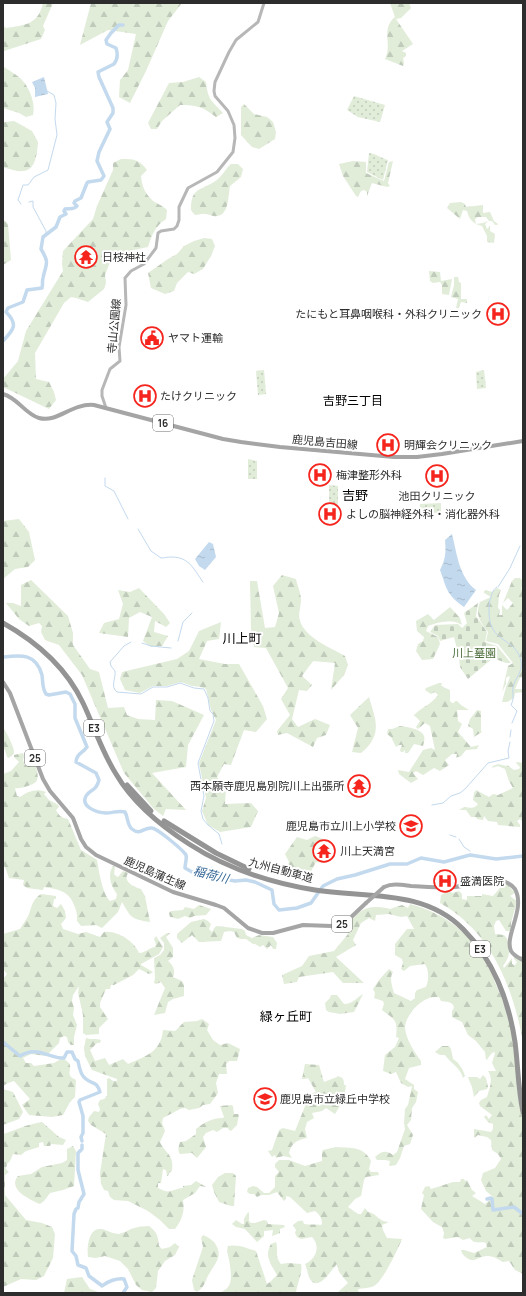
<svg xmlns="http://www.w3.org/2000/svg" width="526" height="1296" font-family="Manrope,'Noto Sans JP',sans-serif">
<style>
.green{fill:url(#green-dots)}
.forest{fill:url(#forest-firs)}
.cemetery{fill:url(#cemetery-stones)}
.water{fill:url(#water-ripples)}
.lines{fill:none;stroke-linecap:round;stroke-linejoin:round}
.stream{stroke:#c3d9ee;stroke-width:1}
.river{stroke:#c3d9ee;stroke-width:3.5}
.secondary{stroke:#b7b7b7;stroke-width:3}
.primary{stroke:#a5a5a5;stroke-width:4}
.highway{stroke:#949494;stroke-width:5}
.primary-bridge{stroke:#a5a5a5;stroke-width:4}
.labels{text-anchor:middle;stroke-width:4;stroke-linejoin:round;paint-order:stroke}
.shield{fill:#fff;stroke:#6c6c6c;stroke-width:1}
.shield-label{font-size:10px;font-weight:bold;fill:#2d2d2d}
.poi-label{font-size:11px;fill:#2d2d2d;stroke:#fff;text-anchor:start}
.street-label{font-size:11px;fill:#2d2d2d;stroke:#fff}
.park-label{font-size:11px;fill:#4a6c37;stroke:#fff}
.neighbourhood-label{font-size:12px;fill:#000;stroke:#fff}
.water-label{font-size:12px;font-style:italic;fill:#346696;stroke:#fff}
.quarter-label{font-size:13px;fill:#000;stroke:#fff}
</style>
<defs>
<pattern id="green-dots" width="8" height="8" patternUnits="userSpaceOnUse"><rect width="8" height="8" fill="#e1ecd9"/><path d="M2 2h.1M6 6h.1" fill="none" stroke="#c1cbbb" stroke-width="1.8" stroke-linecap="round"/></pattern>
<pattern id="forest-firs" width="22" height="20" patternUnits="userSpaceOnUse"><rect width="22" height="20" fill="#e1ecd9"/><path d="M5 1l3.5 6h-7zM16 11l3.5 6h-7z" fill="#c1cbbb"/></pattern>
<pattern id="cemetery-stones" width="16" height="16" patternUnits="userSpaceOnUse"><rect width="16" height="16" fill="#e1ecd9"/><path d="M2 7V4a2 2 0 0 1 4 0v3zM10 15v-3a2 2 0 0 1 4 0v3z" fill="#c1cbbb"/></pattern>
<pattern id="water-ripples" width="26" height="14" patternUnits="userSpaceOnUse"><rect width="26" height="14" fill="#c3d9ee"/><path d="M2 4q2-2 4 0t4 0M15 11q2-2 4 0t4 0" fill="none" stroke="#a8bbcc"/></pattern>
</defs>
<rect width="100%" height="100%" fill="#fff"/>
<g class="green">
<polygon points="354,96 385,105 380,122 358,117 347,110"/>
<path d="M369,153C377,154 381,158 388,160L383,180L367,172Z"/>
<polygon points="264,370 266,394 258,395 256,371"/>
<polygon points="484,370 486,388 477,389 476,372"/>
<polygon points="248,459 257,461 257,479 248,479"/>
<polygon points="329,485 338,486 338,505 329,503"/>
<polygon points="441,503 441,513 420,512 420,504"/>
</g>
<g class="forest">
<path d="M43,3H53L43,26L45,30L41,39L4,51L3,53V26L6,28C25,25 38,25 43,3Z"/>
<polygon points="91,3 182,3 168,21 146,71 130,103 119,97 120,80 128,70 136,34 108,30 80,45"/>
<path d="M390,3H409L411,8L401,18L396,19L413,44L402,51L406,53V56L403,58L404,63L403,66L385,59C393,45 380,29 395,17Z"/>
<path d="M3,64L4,67C9,70 15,74 20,78C29,86 36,103 33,115L26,117L19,113L3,108Z"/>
<path d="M199,77L206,82C208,100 211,100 223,113L216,117C203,107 197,105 180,105L162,121L157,129H151L148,123L169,83L183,82Z"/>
<polygon points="244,104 254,114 267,117 273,122 276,132 275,139 259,149 252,147 241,135 241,107"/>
<path d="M14,121L32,131L38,142C36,169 30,177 3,167V123L5,122Z"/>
<path d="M121,159C133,159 139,159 147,170L141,176C142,185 144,192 151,199C156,204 161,204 167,210L166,219C155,226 152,235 148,247L124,252L112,257L105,275L106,283L104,289L88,302L76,298L71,297L64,303L35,353L36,379L49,382L54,392L56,400L49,409L3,387V379L18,361L26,331L63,271L62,264L63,251L93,219L97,206L113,170V163Z"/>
<polygon points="353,161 366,162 366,173 384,181 389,162 393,161 388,183 390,186 387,187 372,183 367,196 367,192 364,190 361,191 358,197 356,196 343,176 339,164"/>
<path d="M231,164H238L243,169L241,177L230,186C228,196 229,215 217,216C212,217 209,214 205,214C202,213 198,215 195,215L191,210C191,185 202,192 218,179C223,175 226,168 231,164Z"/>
<path d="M461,202L465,204L466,207L483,205V213L490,212L494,221L498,224L497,225H495L492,221H489L486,217H478L475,219L476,224L483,223L488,221L485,224L487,229L490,226V231L495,234L494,243L487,242V236L482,226C473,224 469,219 467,211L463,210L460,219L447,208L450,203Z"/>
<polygon points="3,219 8,224 11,260 3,265"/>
<polygon points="204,238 212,239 215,246 211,256 203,269 194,274 188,272 177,283 174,291 165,294 151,288 148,273 168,259 177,254 184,246 194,241"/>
<polygon points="429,271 440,272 441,281 452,279 449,295 442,294 442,285 440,282 433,283 430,281"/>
<polygon points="454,277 458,277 459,282 461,283 461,299 467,299 467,303 461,302 459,308 456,308 458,299 451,297 454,285"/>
<polygon points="19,519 29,532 35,560 28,567 15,569 3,579 3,521"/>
<path d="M282,575L296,579C297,585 301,593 301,600C301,605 299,611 299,616C301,637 330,647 345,656L348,665L344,675L331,690L335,663L313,661L302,676L312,685L307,691L299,690L292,719L298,727L315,719L330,725L326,735L317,738L313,747L287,733L278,735L277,731L290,715L281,699L288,688L266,648L254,647L251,629L250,581H257L265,628L275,627L279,613L273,586Z"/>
<path d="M515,578H520L523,581V586L521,588L523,590V676L520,678L515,689H523V692L515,693L514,698L507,702H502L506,687L510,677L509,676L506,678V684L502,692L508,666L513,663L498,644L486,641L488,632C480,622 475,615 480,602L491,597L484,593V591L486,590L492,592L497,588L501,590L499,595L498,608L500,610L499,615H502V605L507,610L513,603L508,598L503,603L512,581Z"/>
<polygon points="31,580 68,616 73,633 73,645 90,669 99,672 108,708 124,707 127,715 138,719 155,720 156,700 172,701 204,715 188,745 186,767 152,773 186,810 166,809 163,816 154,809 124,773 82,675 59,645 45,640 41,632 42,626 39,623 29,626 19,619 6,603 13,603 21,606 21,585"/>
<polygon points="139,588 164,614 170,623 166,627 155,621 154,632 168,636 162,646 151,647 143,641 152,617 140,612 129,618 128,637 99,633 104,623 119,619 123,604 118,590 130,592"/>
<path d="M450,607L460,618L462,625C451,618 439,622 428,626L426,631L438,637L440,644L433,659L422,660L416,651L418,644L423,641L424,637L417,631L416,621L428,614L434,620Z"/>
<polygon points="221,622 219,639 207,641 199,659 225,664 239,664 263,706 267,719 256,732 244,730 231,765 224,764 217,777 226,789 225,804 251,803 258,811 251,827 220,832 208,825 202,811 206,798 199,763 216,720 211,710 206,689 201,687 192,686 181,682 167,686 153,686 140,693 125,690 120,679 122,672 177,659 189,651 199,631"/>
<path d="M439,683H442L441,686L450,690V701L452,703H454L455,701H457L461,705L469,710H457L458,721L462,724L458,732L471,747L479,745L477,749L466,750L461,756L456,758L457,754H452L445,760L449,765L440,771L434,768L423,775L416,771L413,773L418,779L411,783L399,774L398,770L409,772L423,750L431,748L435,750L430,726L425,723L418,729L416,727L420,721L414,715C422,707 432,704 438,695L435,692L431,694L425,690L426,688Z"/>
<path d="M369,697C376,721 383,735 361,753L352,752L358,728L350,715Z"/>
<polygon points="477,710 481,711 481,731 482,732 474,737 473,729 468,726 470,719"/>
<path d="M400,726C407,727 422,729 424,736C425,738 424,743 423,746L414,744L408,753H405V750L403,752H401L400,750L402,745H399L396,747L391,737L387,734L388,729H392Z"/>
<path d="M3,727C6,732 15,748 14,753C13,755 10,757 9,758L7,757L5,750L3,749Z"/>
<path d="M23,753L24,756L23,760L25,765L27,766L34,762C38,774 42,782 28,786C23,787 19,789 15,788L17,796L20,797C28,791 37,788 46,792L44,794L49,800L55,803L58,805L59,807L56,810C59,816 62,818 68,819L81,850L97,860C99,871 102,893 110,901L116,899L117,894C111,886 107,875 113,866L115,867L114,874L116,876L118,877L123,871L128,873C123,882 133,887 141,889L145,896L150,922C130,919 131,917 122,902L118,912L102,928L96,925L81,926L77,921C77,913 77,912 74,905C69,891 58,889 44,887L43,890L27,888L23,885L24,880L9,878L5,867L3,866V774L11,771L19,762L14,757V755Z"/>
<path d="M517,762L523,763V817L522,821L520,819L517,821L520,825V827L498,825L497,822L488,821L484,816L483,820L477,819L476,817H471L466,810H459L464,807C469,807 474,810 478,804L473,800L474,793L476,790L489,797L493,794L498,795L513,788L509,781L505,769L498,766L492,768L493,766L498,764L506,766L507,765L514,770L519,769L520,767L516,763Z"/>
<polygon points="315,836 323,839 327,856 324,863 316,862 310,873 287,869 289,862 285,854 297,837 307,840"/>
<path d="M500,881L503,884H507L515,893L510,896L517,901L511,923V931H506L499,920L496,921L494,926L495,934L504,935C513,944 510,957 503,966L504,968L512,958V964L515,965L517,962L514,959V956L516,955L523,957V1042C513,987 491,931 440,903L441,895L448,891L453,893L459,891L462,894V899L467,900V896H482V894L493,896L500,888Z"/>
<path d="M41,894L56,896V899H54L53,906L57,908L61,904L65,911L66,918L61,924L63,929L78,934L86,932L100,937L104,932C117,930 135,942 139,953C145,953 149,948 155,947L156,944L154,939L156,936L163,947L159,954L141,964V965L153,972L152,973L149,974L139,969L133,975L114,985H111L110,989H106L100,1003V1007L108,1019L99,1028V1034L86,1035L83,1033V1015L78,993L79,986L73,995L72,1001L74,1008L73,1015L77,1025L74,1037V1045H71L68,1042L67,1037L64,1036L60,1038L59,1043L46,1056L31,1054L23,1058L26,1063H31L34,1066L54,1063L63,1058C65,1060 67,1061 69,1063C73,1070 64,1075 76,1080L75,1097L70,1102L63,1115L52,1117L29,1115L22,1105L30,1099L14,1081L8,1083L3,1086V979L7,974L3,969V934L20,929C23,924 27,919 29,914C32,905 33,899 41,894Z"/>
<path d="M410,904C439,912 463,927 481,952C490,966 494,982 501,996C508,1012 512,1029 514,1046C517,1070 516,1095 523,1118V1274L515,1270L509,1261L503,1262C499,1260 494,1256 488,1256C480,1255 474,1264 467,1258C464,1256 462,1254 461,1250H464L474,1253L487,1247L486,1243C480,1241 474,1245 470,1238L463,1240L458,1237L445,1239L443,1238L444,1233L442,1227L433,1222L421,1209L424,1195L422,1193L425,1187L429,1186L431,1189L453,1182H460L461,1179H464L465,1181L467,1180L472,1190L476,1193L472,1196L485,1204L493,1197L486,1191L481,1180L483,1173L495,1168L501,1159L498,1154L492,1150L491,1140L487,1137L478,1135L474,1138V1129L491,1132L493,1129V1124L488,1122L484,1117L486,1115L489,1119L492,1115L480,1106L479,1103L481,1100L487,1097C489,1089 494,1080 488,1071H496L492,1063L495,1053L494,1052C489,1054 489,1059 486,1060L485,1052L476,1041L468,1035L462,1022L452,1017V1011L454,1008C453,1001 446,1002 441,1001L439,997C435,997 430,997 427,999C417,1003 405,1017 405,1028C406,1039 414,1052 421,1061V1065L409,1068L405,1079L414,1085V1089L418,1092L416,1102L412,1108L411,1120L407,1125L413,1135L410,1144L404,1146L400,1158L396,1165L390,1166L389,1165L390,1161L385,1160H377L375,1157C382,1151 386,1150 393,1155L397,1152L405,1129L404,1123L405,1109L408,1105L412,1086L408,1087L401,1083L396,1072L391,1074L383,1071L385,1055L395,1047L399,1038L396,1037C398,1020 395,1020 382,1010L384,1004L383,1001L374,998L375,993L373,989L379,980L389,969L393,972C389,978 392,986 394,993L411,1001L415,998V993L417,990L426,987C429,980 429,970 425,964L410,966L404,971L401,969L403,963L402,959L395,955V944L407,929H414L407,916L401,917L389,914L376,915L375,921L369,918L361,923L353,940L356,945L336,957L364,983H343L333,972L299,977L297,982L284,984L282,975L302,966L309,956L334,951L348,934L347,923C357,914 364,906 378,907C382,907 386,908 390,909L402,905L408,908Z"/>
<polygon points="199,905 211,909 206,915 194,916 190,918 185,916 178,919 170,917 169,913 171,911 183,910 185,907 194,909"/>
<polygon points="204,919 208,921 211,924 209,929 212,932 215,927 217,926 242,929 245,931 246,935 252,938 259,935 273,937 277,943 276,949 273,949 271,945 267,949 263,945 260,947 255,944 253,944 246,939 241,939 237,938 234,932 230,931 224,932 221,941 220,941 199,942 192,935 182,943 177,938 177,934 191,922"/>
<path d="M167,933H170L166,937L173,948V957L168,961C173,965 176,971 173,977L182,981L184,985V996L173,999L168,1002L165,1013L154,1015L165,988L161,982L156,984L154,983L155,978L154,958L160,955L164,950V943L160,938Z"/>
<path d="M363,994L354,1012L340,1014L329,1012L326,1010L325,1003L330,998L331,995H337L344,1004C353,1004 356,998 363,994Z"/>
<path d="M202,1019L209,1024L207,1030L213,1040L220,1045L228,1043L240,1049L237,1061H229L226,1064L227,1074H219L216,1083L218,1093L210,1104L203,1105L199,1108L189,1110L185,1108L180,1109L163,1118L162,1123L165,1131L160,1142C167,1156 174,1154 172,1171L169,1173L168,1176H167L166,1170L163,1169L161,1183H158V1188C160,1189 162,1190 165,1191C170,1193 177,1188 183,1188V1186L191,1185L196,1181L206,1187L200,1186L195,1193L183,1200C185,1211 182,1220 175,1229H169L160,1220L148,1211L128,1201L114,1200L110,1197L108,1191L104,1190L101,1184L100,1173L106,1134L91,1125L88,1121L89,1117L94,1111L99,1112L100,1109L98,1104L100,1100L104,1099L107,1096V1079L109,1078L113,1081H117V1079L92,1070L85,1056L84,1048L86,1038C91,1040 96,1038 101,1040L100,1043H97L90,1050L95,1061L105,1058L109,1065L123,1059L128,1064C146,1056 161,1052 163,1030L175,1031L184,1022L197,1021Z"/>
<path d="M442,1046H449L451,1049L453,1059C459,1063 463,1069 465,1076L463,1078C460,1067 451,1064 445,1055H440L435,1052Z"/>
<path d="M305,1064L319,1065L324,1082L337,1077V1076C343,1077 344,1079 344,1085H346L344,1099L335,1114L326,1108L322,1111L312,1113L314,1118L307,1122L305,1129L307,1138C297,1140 291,1143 289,1153L292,1158L283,1156L276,1158L275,1155L272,1157L268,1151L272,1150L279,1130L283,1128L295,1131L310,1094L316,1092L308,1078L305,1079H302Z"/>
<polygon points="483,1075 486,1078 488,1087 487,1089 479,1091 474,1097 472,1087 469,1080 468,1077 477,1077 480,1079"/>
<polygon points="3,1089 13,1092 23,1112 19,1119 3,1125"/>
<path d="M231,1105L233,1106L234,1114H239L237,1125L231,1131L229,1130L228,1128H223L217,1132L213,1130L206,1133L203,1137L206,1147L197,1158L192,1153L180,1154C177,1150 179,1146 180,1142L186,1141L196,1134V1129C205,1122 212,1118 223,1118L224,1117L220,1106Z"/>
<path d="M42,1122L59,1137L66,1140L63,1145L51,1144L50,1146H44L43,1142L39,1143V1147L26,1151L21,1155L13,1154L10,1161L7,1164L6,1169L9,1172L5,1175V1195L26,1220L42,1223L52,1227L55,1234L53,1258L44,1276L36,1280L21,1279L3,1287V1134C16,1130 28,1124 42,1122Z"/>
<path d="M73,1146L76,1151L74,1186L63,1190L50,1193L44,1201L40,1204C30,1200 7,1189 18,1176L31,1174L42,1167L62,1163L67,1160V1149Z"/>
<path d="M336,1147C350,1148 364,1146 371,1161L369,1169L371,1172H378L379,1175L366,1177L364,1180L361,1196L355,1199L348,1207L358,1214H361L365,1208L368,1212C377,1213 378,1222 389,1222L382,1225L383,1230L387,1238L402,1239C398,1249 383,1281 374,1286C370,1288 363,1288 358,1289L359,1293H337L348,1283L339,1272L337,1264C332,1269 318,1293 310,1279C308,1276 307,1268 305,1264C316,1259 321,1246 312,1237L301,1239L297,1237L295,1233L296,1230L293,1225C297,1222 298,1220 303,1221L304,1224C310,1225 315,1224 321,1225L322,1224C322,1218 319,1214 315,1211L307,1213L290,1197L286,1196V1199L284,1201L277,1192L269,1195H261L257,1197L254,1194H250L247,1192L248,1188L253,1186L257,1187L264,1193H269L275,1187V1176L279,1172L275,1167V1164L279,1160H289L305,1166L322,1161V1152L323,1150Z"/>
<polygon points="225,1173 233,1173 236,1176 234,1206 231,1206 219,1202 214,1192 212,1185 218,1177"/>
<polygon points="248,1212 249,1213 249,1221 251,1223 255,1223 264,1220 267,1221 268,1224 284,1225 285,1227 280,1229 280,1233 272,1236 273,1230 264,1231 264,1236 257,1242 245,1229 236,1227 232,1224 236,1220 242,1224 244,1224 244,1219"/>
<path d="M149,1226C157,1232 158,1236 159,1246L162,1249L170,1247L175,1243L179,1247L175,1255L165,1261L158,1271L156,1288L152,1292L142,1290L136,1285L128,1269L120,1261L105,1256L96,1258L88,1257C87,1248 88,1228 101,1229C108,1230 112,1234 119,1234C123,1233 127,1231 131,1229C137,1227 143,1226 149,1226Z"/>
<path d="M203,1235C208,1237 211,1239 214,1242C224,1255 216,1262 209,1274C205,1281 205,1287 197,1292L194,1290L192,1280L203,1247L201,1238Z"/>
<path d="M276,1242C279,1252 274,1255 281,1264L288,1263L301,1264C303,1274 297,1283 296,1293H220C223,1291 227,1289 228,1287C234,1281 229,1258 227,1251L228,1246C238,1244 246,1248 256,1251L267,1284L270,1282L277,1275C271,1264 264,1256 271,1244Z"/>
<polygon points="82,1277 90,1289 101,1293 64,1293 67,1279"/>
</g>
<polygon class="cemetery" points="478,603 476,616 487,632 485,642 497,646 511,663 506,663 493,658 468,679 460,667 459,657 454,637 440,641 438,636 430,632 435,625 458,624 462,628 467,623 464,613"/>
<g class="water">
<polygon points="44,77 48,94 35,97 35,88 32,82"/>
<path d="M452,534C457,554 459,577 476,590L464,607C446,594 447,589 440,570C446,558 446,552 445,540Z"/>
<polygon points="209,542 213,544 216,557 205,570 199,566 195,559"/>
</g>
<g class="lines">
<g class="stream">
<polyline points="29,202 33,201 33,207 46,231 46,235"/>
<polyline points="21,204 18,200 23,185 28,185 34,177 48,170 57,135 55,119 56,103 54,95 47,91"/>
<polyline points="105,478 105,486 114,491 128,519"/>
<path d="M138,529L151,551L161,558C164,558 167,557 171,557C189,557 193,568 203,582"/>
<path d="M497,587C492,590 492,595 490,600C489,604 489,608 489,612C489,644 516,637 521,661C523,672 515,678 513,687C512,695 515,697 511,705L517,711L512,723"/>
<polyline points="498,587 510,568 520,546"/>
<polyline points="178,641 183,622 192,613"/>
<path d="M131,642L124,646L110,662L111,666L115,671C116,678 110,687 117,692L141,694L153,687H167L180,683L194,688L204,689L208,698L210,711L213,714L214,721L198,763L204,796L201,811L203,819L208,825L219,834L222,844"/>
<polyline points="142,643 151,646 171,648"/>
<polyline points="510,737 511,730"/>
<polyline points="432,805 443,803 451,796 460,793 465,789 488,763 509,758 508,751 510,742"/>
<polyline points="450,835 456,837"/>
<polyline points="459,839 464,847 470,851"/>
<polyline points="472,854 473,856"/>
<polyline points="208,875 212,867"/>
</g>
<g class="river">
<path d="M3,341C13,330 19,325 6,312L8,308L23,302L27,290L42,288C43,284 42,281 43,278C46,263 50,264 41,249L43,237L56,227L60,217L66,214L64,211L65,209C69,208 74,210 77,206L74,203L75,201L81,198L87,183L88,182L101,180L104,176L97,161L99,152L110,129L107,122L113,113V108L99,77L98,72L114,64C118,59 118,54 116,48L107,44L106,40L111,33L119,25H123"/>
<path d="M3,657C21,655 36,653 42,675C43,682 42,688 46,694L49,695L66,692L70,694L75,704V718L87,747C83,753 76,754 76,762L96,773L99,780C96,792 90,789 86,796C80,807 98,813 106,813C113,813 118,810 125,812C128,817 127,825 132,829C140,836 144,827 152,828C158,829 183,850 186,855C187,860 185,863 185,868L192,872L218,878L235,881L246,880L255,882L272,890L274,904L279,910L297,908L311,903L323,886L337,879L355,875L390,864H407L421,858L444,862L470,855L496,859L523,856"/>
<path d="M3,1042L20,1056C36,1046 45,1056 61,1058H64L67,1052H72L75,1059L78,1061C79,1067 81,1076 86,1079C93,1085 96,1080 100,1092L80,1100L79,1102L83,1116V1133L81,1137L82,1141"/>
<path d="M82,1145V1149L78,1153V1170L84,1194L79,1202L78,1208L76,1209L74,1214L72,1251L76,1256L78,1265L86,1268L89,1276L101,1285L102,1286C108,1281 117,1278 124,1279L127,1287L123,1293"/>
<polyline points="487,1199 491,1198 492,1199 493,1210 514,1207 523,1214"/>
</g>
<polyline class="secondary" points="106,408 102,396 102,390 110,369 120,361 119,347 126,305 125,278 131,271 144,264 156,248 158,233 161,231 174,229 177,226 179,220 179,207 188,188 217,172 233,152 235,138 234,125 228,111 215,96 214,91 215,82 229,52 236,40 258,22 264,3"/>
<g class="primary">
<path d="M3,394C18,398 25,414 39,418C58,423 71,403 94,405L223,439L241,442L280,447L394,457H417L442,454L523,441"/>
<polyline points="3,682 10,693 43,779 50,791 73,818 81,839 86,847 96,855 173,892 216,905 224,908 248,928 262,933 273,933 303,925 331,926 340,924 348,920 366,903"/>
<path d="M384,887C393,883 402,885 411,886C425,887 440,888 454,887C469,886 485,877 499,880C505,881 511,884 515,889C526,909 504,936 511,951C514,956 519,958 523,960"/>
</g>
<g class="highway">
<path d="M3,623C37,642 66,667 83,703C94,726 102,752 116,774C133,803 161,826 189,844C226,868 271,883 315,890C366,898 424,889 463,929C493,959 509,1001 515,1042C518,1065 518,1089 523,1112"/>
<polyline points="127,785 151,811"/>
<polyline points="164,821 216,853 249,869"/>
</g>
<polyline class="primary-bridge" points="366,903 384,887"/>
</g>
<defs>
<g id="temple-ring" transform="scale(1.15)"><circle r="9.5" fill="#fff" stroke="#f5251e" stroke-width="1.5"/><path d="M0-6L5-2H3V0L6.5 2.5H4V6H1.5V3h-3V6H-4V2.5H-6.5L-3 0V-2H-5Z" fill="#f5251e"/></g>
<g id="hospital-ring" transform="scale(1.15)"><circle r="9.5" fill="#fff" stroke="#f5251e" stroke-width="1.5"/><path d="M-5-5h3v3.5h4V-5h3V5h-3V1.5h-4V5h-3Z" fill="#f5251e"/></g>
<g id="civic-ring" transform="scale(1.15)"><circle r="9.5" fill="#fff" stroke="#f5251e" stroke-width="1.5"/><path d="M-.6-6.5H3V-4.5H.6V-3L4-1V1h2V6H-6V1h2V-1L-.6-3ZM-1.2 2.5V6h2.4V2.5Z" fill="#f5251e"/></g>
<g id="school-ring" transform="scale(1.15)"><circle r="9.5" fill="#fff" stroke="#f5251e" stroke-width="1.5"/><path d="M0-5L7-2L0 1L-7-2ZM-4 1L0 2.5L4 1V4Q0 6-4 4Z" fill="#f5251e"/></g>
</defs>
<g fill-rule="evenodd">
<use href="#temple-ring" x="86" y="257"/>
<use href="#hospital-ring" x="498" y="314"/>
<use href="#civic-ring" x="152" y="338"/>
<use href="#hospital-ring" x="145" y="396"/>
<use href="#hospital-ring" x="388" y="445"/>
<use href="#hospital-ring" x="320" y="475"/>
<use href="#hospital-ring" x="437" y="476"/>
<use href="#hospital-ring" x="330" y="514"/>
<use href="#temple-ring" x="359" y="786"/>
<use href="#school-ring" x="411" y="826"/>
<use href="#temple-ring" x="324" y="851"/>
<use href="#hospital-ring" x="445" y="881"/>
<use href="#school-ring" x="265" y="1099"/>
</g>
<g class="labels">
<g class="shield">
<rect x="153" y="415" width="20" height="16" rx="3"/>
<rect x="84" y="720" width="20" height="16" rx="3"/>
<rect x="25" y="750" width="20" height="16" rx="3"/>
<rect x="332" y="916" width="20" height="16" rx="3"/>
<rect x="470" y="941" width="20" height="16" rx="3"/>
</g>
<g class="shield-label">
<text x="163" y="427">16</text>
<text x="94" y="732">E3</text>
<text x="35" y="762">25</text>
<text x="342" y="928">25</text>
<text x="480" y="953">E3</text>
</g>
<g class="poi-label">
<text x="102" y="261">日枝神社</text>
<text x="482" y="318" text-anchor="end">たにもと耳鼻咽喉科・外科クリニック</text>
<text x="168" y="342">ヤマト運輸</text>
<text x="160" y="400">たけクリニック</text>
<text x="404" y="449">明輝会クリニック</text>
<text x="336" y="479">梅津整形外科</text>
<text x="437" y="500" text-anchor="middle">池田クリニック</text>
<text x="346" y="518">よしの脳神経外科・消化器外科</text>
<text x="344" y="790" text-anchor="end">西本願寺鹿児島別院川上出張所</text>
<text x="396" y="830" text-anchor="end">鹿児島市立川上小学校</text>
<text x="340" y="855">川上天満宮</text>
<text x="460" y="885">盛満医院</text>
<text x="280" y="1103">鹿児島市立緑丘中学校</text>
</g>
<g class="street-label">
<text transform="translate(114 326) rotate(-85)" y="4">寺山公園線</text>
<text transform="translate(325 442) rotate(5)" y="4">鹿児島吉田線</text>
<text transform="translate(281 870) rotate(15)" y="4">九州自動車道</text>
<text transform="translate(155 873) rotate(24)" y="4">鹿児島蒲生線</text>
</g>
<g class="park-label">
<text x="474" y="657">川上墓園</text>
</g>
<g class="neighbourhood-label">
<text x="353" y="405">吉野三丁目</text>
</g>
<g class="water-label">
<text transform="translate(211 875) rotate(14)" y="4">稲荷川</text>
</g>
<g class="quarter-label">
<text x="355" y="500">吉野</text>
<text x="242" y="643">川上町</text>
<text x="286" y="1021">緑ヶ丘町</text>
</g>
</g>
<rect width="526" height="1296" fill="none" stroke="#2d2d2d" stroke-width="8"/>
</svg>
